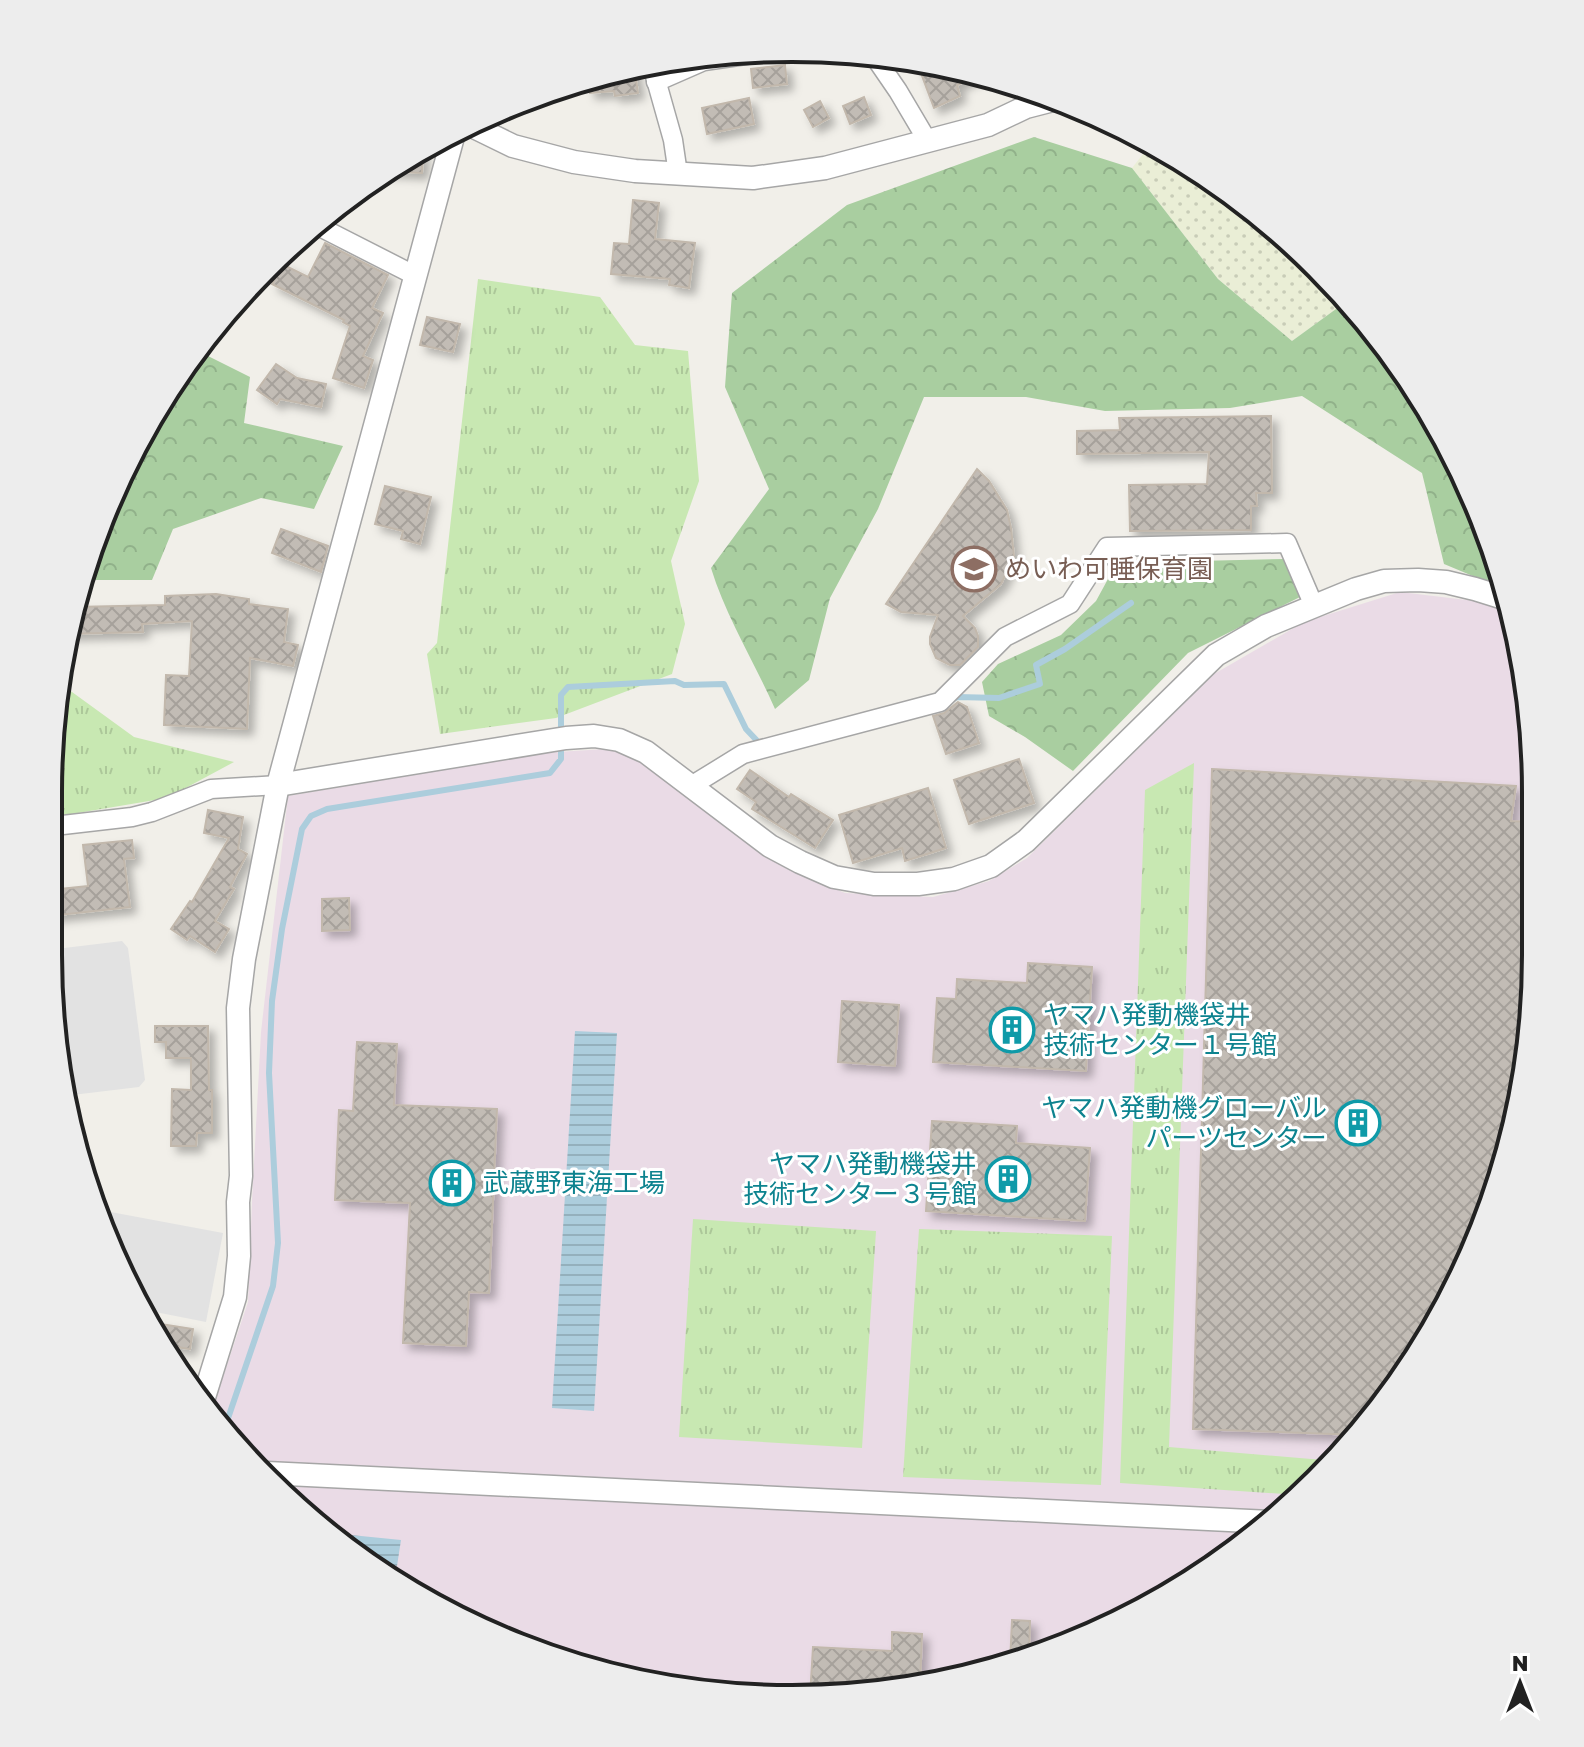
<svg xmlns="http://www.w3.org/2000/svg" width="1584" height="1747" font-family="'Golos Text','Noto Sans JP',sans-serif">
<style>
.industrial{fill:#eadbe6}
.farmland{fill:url(#farmland-dots)}
.grass{fill:url(#grass-tufts)}
.forest{fill:url(#forest-crowns)}
.parking{fill:#e2e2e2}
.water{fill:url(#water-rules)}
.lines{fill:none;stroke-linecap:round;stroke-linejoin:round}
.stream{stroke:#accddc;stroke-width:6}
.building{fill:url(#building-cross-hatch);stroke:#c2b8ac;stroke-width:2;filter:url(#shadow)}
.minor-casing{stroke:#a6a6a6;stroke-width:21}
.tertiary-casing{stroke:#a6a6a6;stroke-width:25}
.minor{stroke:#fff;stroke-width:18}
.tertiary{stroke:#fff;stroke-width:22}
.labels{text-anchor:middle;stroke-width:6;stroke-linejoin:round;paint-order:stroke}
.education-label{font-size:26px;fill:#785e54;stroke:#fff;text-anchor:start}
.culture-label{font-size:26px;fill:#0d838f;stroke:#fff;text-anchor:start}
.rim{fill:none;stroke:#222;stroke-width:4}
</style>
<defs>
<pattern id="farmland-dots" width="8" height="8" patternUnits="userSpaceOnUse" patternTransform="scale(2)"><rect width="8" height="8" fill="#eaeed6"/><path d="M2 2h.1M6 6h.1" fill="none" stroke="#c8ccb7" stroke-width="1.8" stroke-linecap="round"/></pattern>
<pattern id="grass-tufts" width="24" height="20" patternUnits="userSpaceOnUse" patternTransform="scale(2)"><rect width="24" height="20" fill="#c8e8b2"/><path d="M3 7l-1-3M5 7V3M7 7l1-3M15 17l-1-3M17 17v-4M19 17l1-3" fill="none" stroke="#acc799"/></pattern>
<pattern id="forest-crowns" width="20" height="18" patternUnits="userSpaceOnUse" patternTransform="scale(2)"><rect width="20" height="18" fill="#a9cea0"/><path d="M2 6a3 3 0 1 1 6 0M12 15a3 3 0 1 1 6 0" fill="none" stroke="#91b18a"/></pattern>
<pattern id="water-rules" width="6" height="5" patternUnits="userSpaceOnUse" patternTransform="scale(2)"><rect width="6" height="5" fill="#accddc"/><path d="M0 2.5h6" fill="none" stroke="#94b0bc"/></pattern>
<pattern id="building-cross-hatch" width="8" height="8" patternUnits="userSpaceOnUse" patternTransform="scale(2)"><rect width="8" height="8" fill="#c2bcb5"/><path d="M0 0l8 8M0 8l8-8" fill="none" stroke="#a6a19b"/></pattern>
<filter id="shadow"><feDropShadow dx="6" dy="6" stdDeviation="4" flood-color="#0004"/></filter>
</defs>
<rect width="100%" height="100%" fill="#f1efe9"/>
<polygon class="industrial" points="1400,592 1492,603 1513,617 1522,646 1536,792 1530,1052 1437,1327 1351,1446 1245,1546 1077,1642 938,1685 792,1699 646,1685 463,1622 339,1545 210,1416 248,1302 252,1201 261,1032 288,796 541,753 605,749 635,756 663,779 780,865 845,893 933,897 989,881 1027,858 1214,674 1304,622"/>
<polygon class="farmland" points="1151,144 1205,173 1318,266 1347,301 1292,341 1218,279 1132,168"/>
<g class="grass">
<polygon points="478,279 600,297 635,345 688,351 699,481 671,561 685,624 672,674 556,718 440,734 427,654 437,643"/>
<polygon points="61,684 134,737 234,762 167,798 54,817"/>
<polygon points="1194,763 1169,1447 1335,1461 1299,1495 1120,1483 1145,790"/>
<polygon points="693,1219 876,1231 862,1448 679,1437"/>
<polygon points="919,1229 1112,1236 1101,1485 903,1477"/>
</g>
<g class="forest">
<path d="M1034,137L1132,168L1218,279L1292,341L1347,301L1410,378L1479,507L1504,589L1444,564L1422,473L1302,396L1230,408L1105,411L1026,397H924L878,509L830,598L809,680L775,709C754,661 726,617 711,568L769,489L725,387L732,293L847,205Z"/>
<polygon points="211,332 208,356 250,377 244,423 343,446 314,509 261,498 173,529 152,580 82,580 105,507 174,378"/>
<polygon points="1284,559 1302,596 1188,653 1073,771 1025,737 989,716 982,682 998,664 1061,635 1096,601 1114,568 1152,562"/>
</g>
<g class="parking">
<polygon points="122,941 128,948 145,1080 139,1087 64,1096 62,1094 48,950"/>
<polygon points="100,1210 223,1233 206,1322 140,1309 125,1284"/>
</g>
<g class="water">
<polygon points="575,1031 617,1033 594,1411 552,1408"/>
<polygon points="341,1534 401,1540 397,1566 351,1553 340,1546"/>
</g>
<g class="lines">
<g class="stream">
<polyline points="951,700 957,697 999,698 1040,684 1036,665 1065,649 1131,603"/>
<polyline points="561,734 561,695 568,687 675,681 684,685 724,684 746,729 763,747"/>
<polyline points="224,1430 273,1286 278,1243 269,1073 272,1001 282,929 302,829 311,816 327,809 550,773 561,759 561,745"/>
</g>
</g>
<g class="building">
<polygon points="916,60 937,62 979,75 957,85 960,96 934,108"/>
<polygon points="785,65 787,84 753,88 751,69"/>
<polygon points="634,66 638,93 615,96 614,91 590,93 588,80"/>
<polygon points="864,97 871,115 850,124 843,106"/>
<polygon points="749,98 754,124 707,134 702,108"/>
<polygon points="820,101 829,118 813,127 804,110"/>
<polygon points="423,150 422,173 382,171"/>
<polygon points="633,200 659,203 655,239 695,243 689,288 669,285 670,279 611,274 614,243 629,244"/>
<polygon points="325,243 388,275 372,308 383,313 363,356 373,360 364,388 333,378 350,326 343,322 344,320 272,284 282,264 308,277"/>
<polygon points="427,317 460,324 453,352 420,345"/>
<polygon points="276,364 297,378 326,384 321,407 280,399 277,404 257,390"/>
<polygon points="1271,416 1272,493 1256,493 1257,506 1251,506 1251,530 1130,531 1129,485 1207,484 1209,452 1077,454 1077,431 1120,430 1119,418"/>
<polygon points="977,469 989,481 1007,510 1011,528 1014,557 1001,584 963,616 975,628 978,636 978,647 960,665 950,665 936,658 930,644 930,637 938,615 901,612 886,604"/>
<polygon points="385,486 431,497 420,544 401,539 403,531 375,524"/>
<polygon points="281,529 328,546 321,572 272,553"/>
<polygon points="216,594 249,599 249,604 288,609 284,642 298,645 293,666 250,658 247,729 164,725 166,675 189,676 192,621 142,624 143,632 66,634 74,607 165,605 165,596"/>
<polygon points="958,702 967,707 979,743 946,754 933,716 944,713"/>
<polygon points="1019,759 1034,803 969,824 954,780"/>
<polygon points="1212,769 1516,786 1511,821 1535,822 1530,1052 1497,1194 1437,1327 1359,1435 1193,1429"/>
<polygon points="750,770 789,797 791,794 833,820 815,848 752,809 756,802 737,789"/>
<polygon points="928,788 946,848 905,861 902,848 853,863 839,815"/>
<polygon points="208,810 243,817 238,849 247,854 230,887 234,889 215,921 229,929 215,952 190,936 187,940 171,929 190,901 192,902 229,838 204,833"/>
<polygon points="132,840 134,858 124,859 130,907 50,916 51,890 88,886 83,845"/>
<polygon points="349,898 350,930 322,931 322,899"/>
<polygon points="1028,963 1092,967 1086,1071 933,1062 937,998 956,999 957,979 1027,983"/>
<polygon points="842,1001 899,1005 895,1066 838,1062"/>
<polygon points="155,1026 208,1026 209,1090 212,1090 212,1133 197,1133 196,1146 171,1146 172,1089 191,1090 191,1058 166,1058 166,1042 155,1042"/>
<polygon points="357,1042 397,1044 394,1105 497,1109 489,1293 469,1292 466,1346 403,1343 410,1203 335,1200 339,1110 353,1111"/>
<polygon points="932,1121 1017,1126 1016,1143 1090,1148 1085,1221 926,1211"/>
<polygon points="148,1322 193,1329 190,1349 163,1345"/>
<polygon points="1012,1620 1030,1621 1029,1657 1010,1663"/>
<polygon points="892,1632 922,1634 920,1686 810,1697 813,1647 892,1651"/>
</g>
<g class="lines">
<g class="minor-casing">
<g id="minor">
<polyline points="874,56 898,91 927,140"/>
<polyline points="651,62 673,140 678,174"/>
<polyline points="656,82 704,61 795,48"/>
<polyline points="316,225 416,276"/>
<polyline points="691,786 743,754 940,702 1005,637 1070,604 1107,547 1287,543 1314,606"/>
<polyline points="54,826 132,817 152,812 211,789 278,785"/>
</g>
</g>
<g class="tertiary-casing">
<g id="tertiary">
<polyline points="470,125 513,146 574,162 635,171 753,178 825,168 988,125 1026,107 1057,99"/>
<polyline points="278,785 566,738 594,736 619,740 646,752 770,846 800,862 834,877 874,884 918,884 954,879 991,866 1026,841 1216,655 1266,626 1356,589 1384,581 1418,580 1446,582 1475,589 1507,599"/>
<polyline points="201,1407 235,1297 239,1256 238,1202 241,1176 238,1008 244,959 278,785 454,133"/>
<polyline points="267,1473 1270,1522"/>
</g>
</g>
<use href="#minor" class="minor"/>
<use href="#tertiary" class="tertiary"/>
</g>
<defs>
<g id="school-ring" transform="scale(2.3)"><circle r="9.5" fill="#fff" stroke="#8d6e63" stroke-width="1.5"/><path d="M0-5L7-2L0 1L-7-2ZM-4 1L0 2.5L4 1V4Q0 6-4 4Z" fill="#8d6e63"/></g>
<g id="building-ring" transform="scale(2.3)"><circle r="9.5" fill="#fff" stroke="#0f9aa8" stroke-width="1.5"/><path d="M-4-6H4V6H1V3H-1V6H-4ZM-2.5-4.3h1.7v1.8h-1.7ZM.8-4.3h1.7v1.8H.8ZM-2.5-1h1.7V.8h-1.7ZM.8-1h1.7V.8H.8Z" fill="#0f9aa8"/></g>
</defs>
<g fill-rule="evenodd">
<use href="#school-ring" x="974" y="569"/>
<use href="#building-ring" x="1012" y="1030"/>
<use href="#building-ring" x="1358" y="1123"/>
<use href="#building-ring" x="1008" y="1179"/>
<use href="#building-ring" x="452" y="1183"/>
</g>
<g class="labels">
<g class="education-label">
<text x="1005" y="578">めいわ可睡保育園</text>
</g>
<g class="culture-label">
<text x="1043" y="1024">ヤマハ発動機袋井<tspan x="1043" dy="30">技術センター１号館</tspan></text>
<text x="1327" y="1117" text-anchor="end">ヤマハ発動機グローバル<tspan x="1327" dy="30">パーツセンター</tspan></text>
<text x="977" y="1173" text-anchor="end">ヤマハ発動機袋井<tspan x="977" dy="30">技術センター３号館</tspan></text>
<text x="483" y="1192">武蔵野東海工場</text>
</g>
</g>
<path d="M0 0H1584V1747H0ZM792 62H792A730 730 0 0 1 1522 792V955A730 730 0 0 1 792 1685H792A730 730 0 0 1 62 955V792A730 730 0 0 1 792 62Z" fill="#ededed" fill-rule="evenodd"/>
<path class="rim" d="M792 62H792A730 730 0 0 1 1522 792V955A730 730 0 0 1 792 1685H792A730 730 0 0 1 62 955V792A730 730 0 0 1 792 62Z"/>
<g transform="translate(1520 1683)" stroke="#ffffff" stroke-width="6" paint-order="stroke">
<path d="M0-6L14 30L0 20L-14 30Z" fill="#222222"/>
<text y="-12" font-size="22" font-weight="bold" text-anchor="middle" fill="#222222">N</text>
</g>
</svg>
